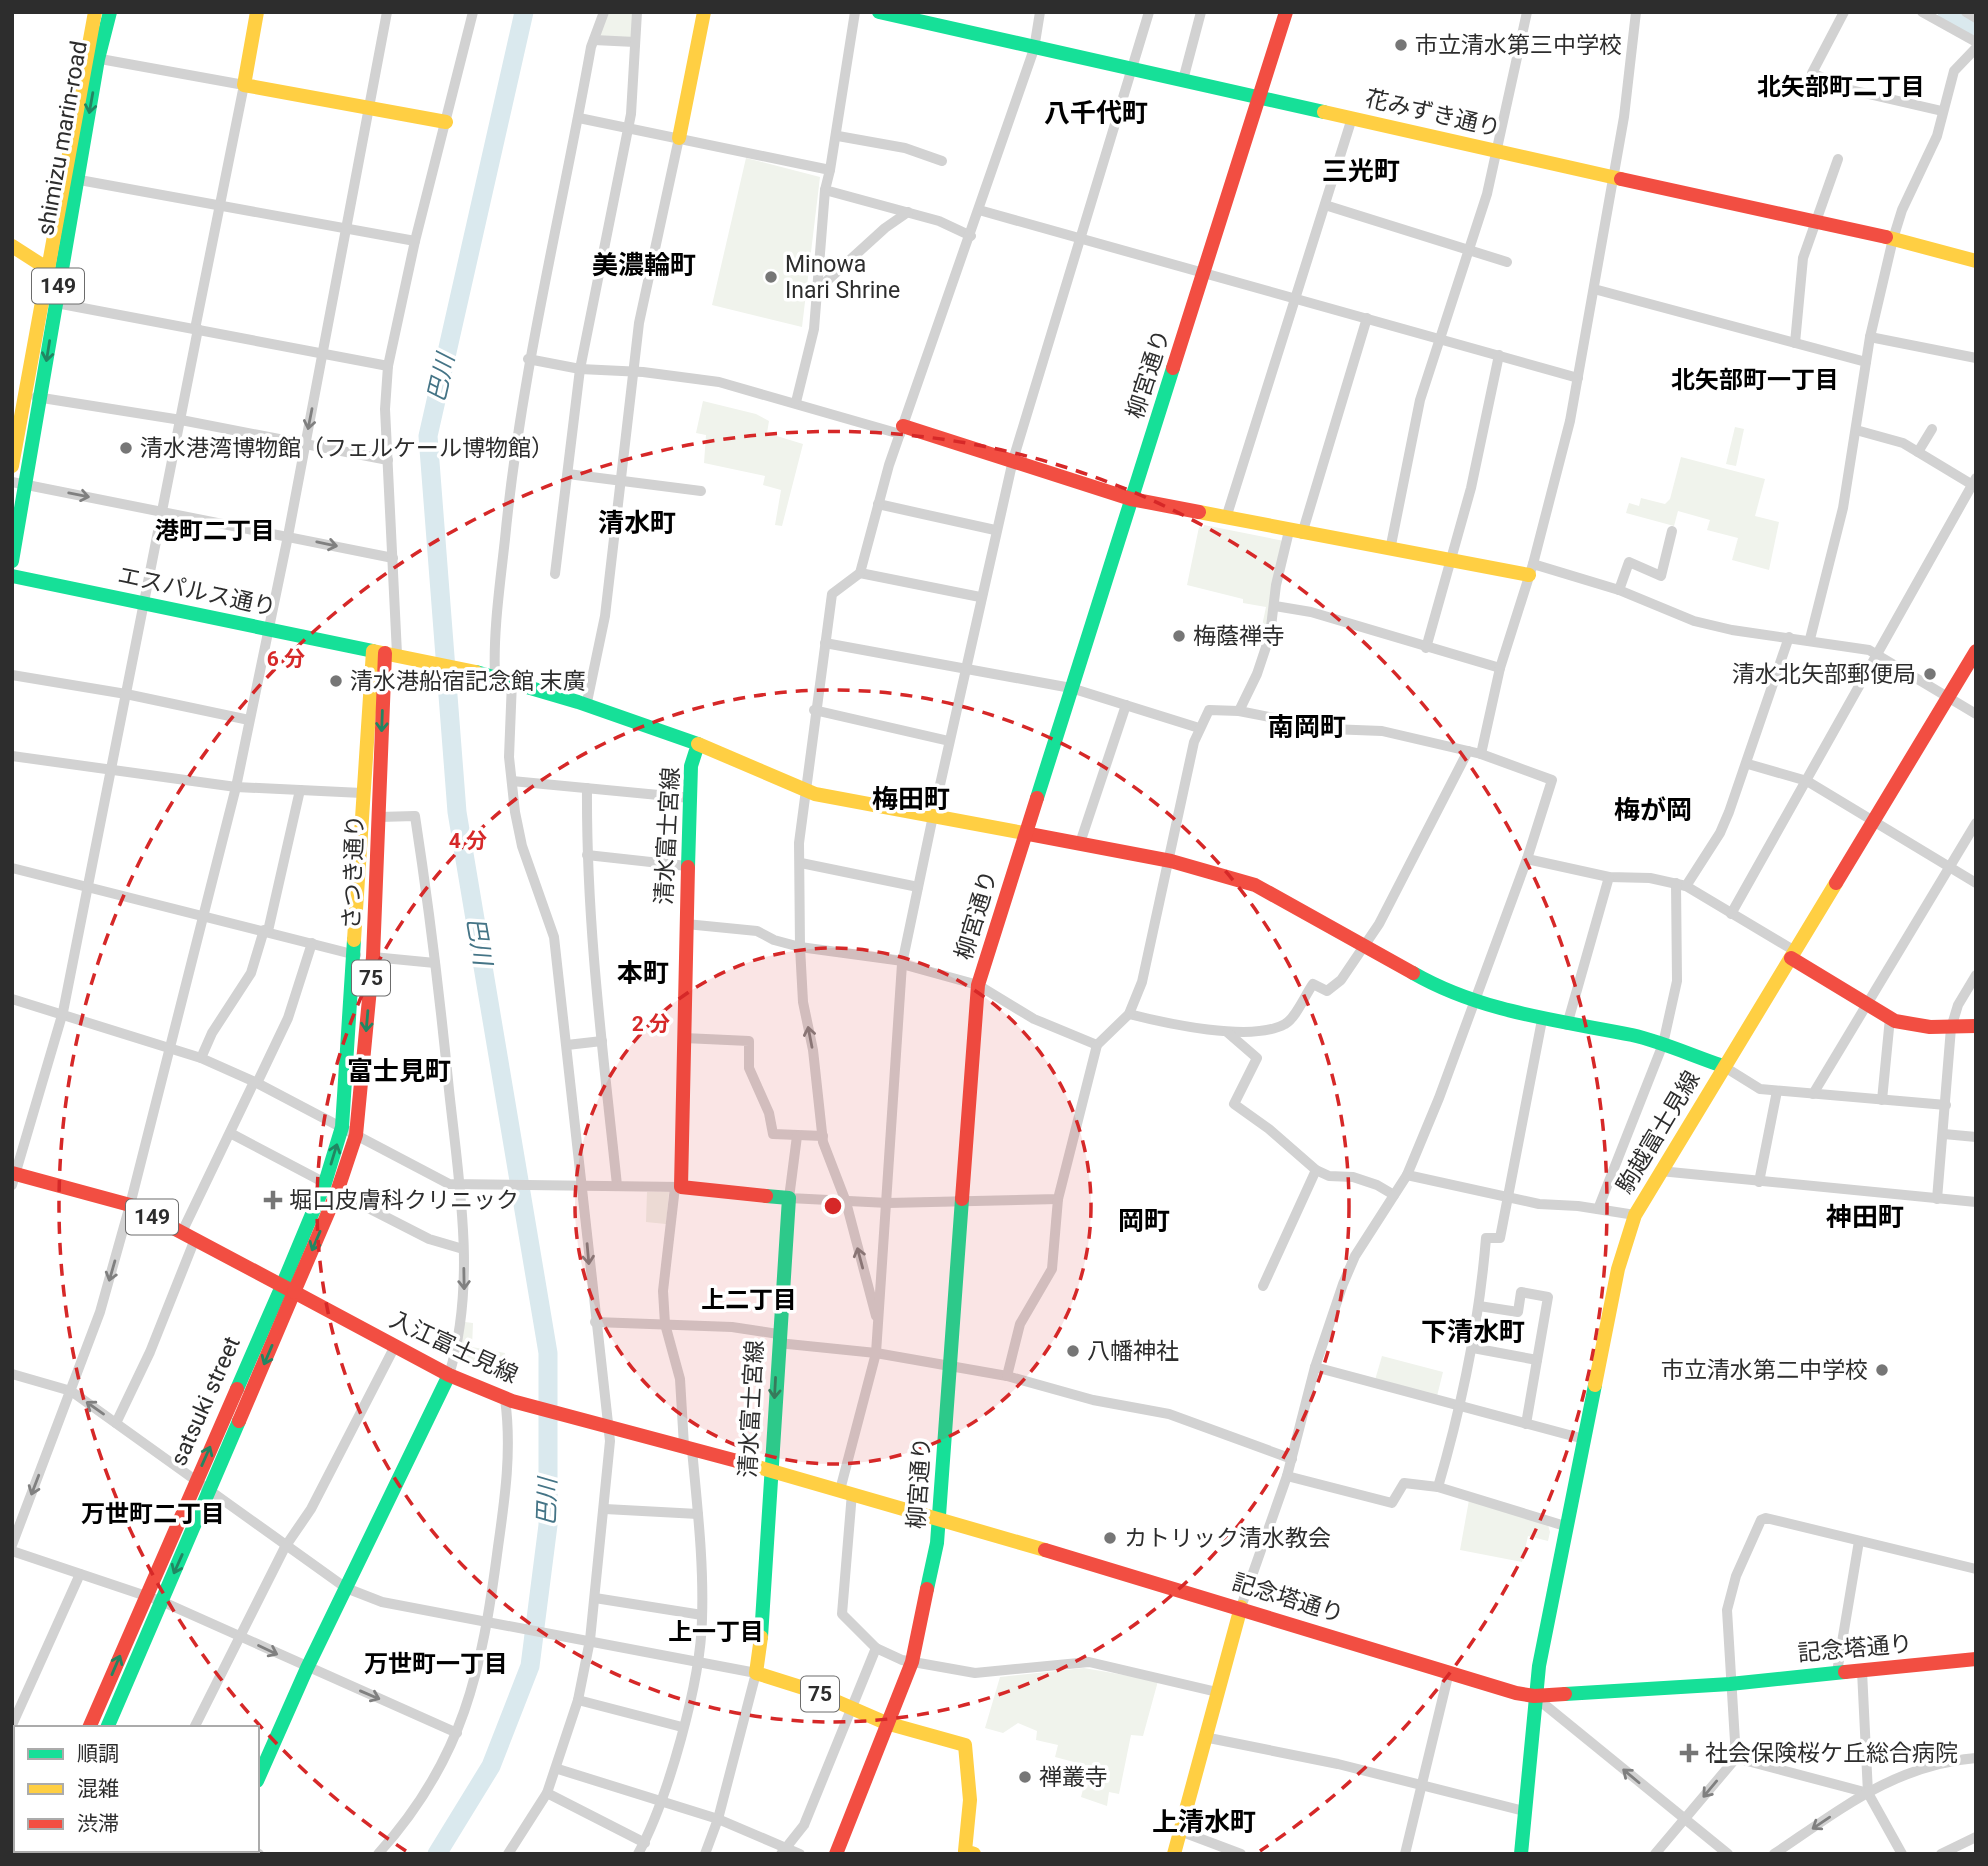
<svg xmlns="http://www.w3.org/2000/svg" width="1988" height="1866" font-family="Roboto,'Noto Sans JP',sans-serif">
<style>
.green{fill:#f0f3ec}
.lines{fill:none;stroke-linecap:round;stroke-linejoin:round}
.river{stroke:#dae9ee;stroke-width:19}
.street{stroke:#d2d2d2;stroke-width:10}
.fast{stroke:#16e098;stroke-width:14}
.slow{stroke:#ffcf43;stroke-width:14}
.jam{stroke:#f24e42;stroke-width:14}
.oneway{stroke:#228662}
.oneway2{stroke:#808080}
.ring{fill:none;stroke:#d62828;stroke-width:3.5;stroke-dasharray:12 9}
.poi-dot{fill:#767676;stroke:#fff;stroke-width:2.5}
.labels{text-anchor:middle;stroke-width:7;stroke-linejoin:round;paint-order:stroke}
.shield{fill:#fff;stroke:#6c6c6c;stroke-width:2}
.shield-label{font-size:21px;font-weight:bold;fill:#2d2d2d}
.poi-label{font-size:23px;fill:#2d2d2d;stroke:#fff;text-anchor:start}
.street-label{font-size:23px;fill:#2d2d2d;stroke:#fff}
.neighbourhood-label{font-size:24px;font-weight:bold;fill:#000;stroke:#fff}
.water-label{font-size:24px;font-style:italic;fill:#447486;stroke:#fff}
.quarter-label{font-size:26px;font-weight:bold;fill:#000;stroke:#fff}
.centre{fill:#d62828;stroke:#fff;stroke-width:3.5}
.ring-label{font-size:21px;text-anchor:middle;font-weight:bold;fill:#d62828;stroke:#fff;stroke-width:7;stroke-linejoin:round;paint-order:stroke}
</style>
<rect width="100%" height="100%" fill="#fff"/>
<g class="green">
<polygon points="606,12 633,12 631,39 598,36"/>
<polygon points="746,158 820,177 802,327 712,305"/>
<polygon points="703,401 756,414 769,421 767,433 803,444 782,526 775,525 781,490 763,485 765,476 704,463 706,435 696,433"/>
<polygon points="1735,427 1744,429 1736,466 1726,464"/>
<polygon points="1681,457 1765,479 1755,516 1779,522 1769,570 1732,560 1738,538 1707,530 1710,520 1678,511 1674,526 1626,513 1629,503 1639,506 1641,498 1665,504 1670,499"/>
<polygon points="1204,525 1284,541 1266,641 1259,640 1266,607 1243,603 1243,599 1187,585 1199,527 1203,528"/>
<polygon points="647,1192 669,1192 666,1224 646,1222"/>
<polygon points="465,1322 473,1323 472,1347 505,1353 507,1379 458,1360"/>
<polygon points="1382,1356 1443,1372 1437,1396 1375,1380"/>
<polygon points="1469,1500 1548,1525 1550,1532 1548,1541 1528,1536 1522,1562 1460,1550"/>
<polygon points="1084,1668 1158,1681 1143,1736 1131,1735 1119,1794 1109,1792 1107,1806 1081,1797 1089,1766 1055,1757 1058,1745 1036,1740 1037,1731 1018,1723 1003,1733 985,1728 1000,1677"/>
</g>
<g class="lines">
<g class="river">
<polyline points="1947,12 1976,28"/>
<polyline points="437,1854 491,1766 530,1666 548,1525 548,1353 457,812 428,436 524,12"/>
</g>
<g class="street">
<polyline points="1844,12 1812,73 1851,90 1942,111"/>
<polyline points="1922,12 1976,42"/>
<polyline points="1966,12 1976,18"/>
<polyline points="594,40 635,42"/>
<polyline points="95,58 244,85 195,329"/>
<polyline points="1183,80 1201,12"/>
<polyline points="579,118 830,170 825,190 939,221 971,236"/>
<polyline points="838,136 905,148 942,161"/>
<polyline points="830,170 855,12"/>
<polyline points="74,179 415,241"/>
<polyline points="1325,205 1507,262"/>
<polyline points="979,210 1578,378"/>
<polyline points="819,288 885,228 908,212"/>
<polyline points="1594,289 1866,362"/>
<polyline points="51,302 388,366"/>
<polyline points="1870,337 1976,358"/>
<polyline points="1795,343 1803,258 1838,159"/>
<polyline points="528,359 580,369 643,372 719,382 900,434"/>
<polyline points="36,397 181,420 388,460"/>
<polyline points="796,402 814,329 825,190"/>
<polyline points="1856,430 1903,443 1976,487"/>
<polyline points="1918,452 1932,429"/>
<polyline points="568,474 701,491"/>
<polyline points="12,482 393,558"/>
<polyline points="878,504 995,530"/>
<polyline points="1226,518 1352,118"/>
<polyline points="1302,534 1367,318"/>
<polyline points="1390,550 1420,400 1487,194 1527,12"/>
<polyline points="1533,564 1619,590 1694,621 1732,630 1869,650 1976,714"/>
<polyline points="860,573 980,597"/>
<polyline points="555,574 580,369 631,114 637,12"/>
<polyline points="1619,590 1629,562 1661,576 1672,531"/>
<polyline points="1275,606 1311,612 1500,668"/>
<polyline points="1810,639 1843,508 1870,337 1893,239 1902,210 1937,136 1954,71 1976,48"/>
<polyline points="825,643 1071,688 1199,728"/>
<polyline points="1426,648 1471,488 1499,355"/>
<polyline points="397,654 385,409 388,366 415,241 473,12"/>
<polyline points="12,675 126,694 249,720"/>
<path d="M495,677C493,631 500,585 505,539C521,372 562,211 591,47L604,12"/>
<polyline points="587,702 605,616 639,323 679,138"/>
<polyline points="814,710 949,741"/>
<polyline points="1239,711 1257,674 1270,635 1276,585 1289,531"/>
<polyline points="1481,754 1500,668 1533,564 1570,421 1624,117 1636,12"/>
<polyline points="12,756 236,787 362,793"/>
<polyline points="1748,764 1807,781 1976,883"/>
<polyline points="512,781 690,798"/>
<path d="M587,788C586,921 603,1053 617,1185"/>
<path d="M379,817L415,816C429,907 440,998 449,1090C459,1184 477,1283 449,1375"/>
<polyline points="1080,843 1126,705"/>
<polyline points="587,855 687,866"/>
<polyline points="1527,859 1609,877 1650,878 1686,886 1795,951"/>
<polyline points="801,863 918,887"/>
<polyline points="12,868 356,955"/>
<polyline points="1686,886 1720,833 1729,812 1789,637"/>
<polyline points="1731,914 1976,478"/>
<polyline points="686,924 757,931 774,940 800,947 903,961"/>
<polyline points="268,931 300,790"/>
<polyline points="373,957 435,963"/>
<polyline points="902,964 978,985 1034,1019 1097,1045"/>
<polyline points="12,999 201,1058 257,1083 449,1184 681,1187"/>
<path d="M1129,1014C1164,1023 1252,1043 1285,1024C1296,1018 1305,995 1313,984L1327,991L1341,980L1379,924L1468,751"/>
<polyline points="1567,1025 1609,877"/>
<polyline points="1227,1032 1257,1058 1234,1104 1269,1129 1316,1170 1329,1176 1353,1177 1377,1185 1394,1195"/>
<polyline points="684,1038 749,1041 749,1068 769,1113 773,1134 823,1136"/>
<polyline points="567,1045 602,1041"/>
<polyline points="201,1058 212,1033 251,973 264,930"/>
<polyline points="1723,1066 1760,1089 1946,1105"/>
<polyline points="257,1083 288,1018 312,943"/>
<polyline points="1813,1094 1976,823"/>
<polyline points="1882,1100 1890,1018"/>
<polyline points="232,1134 325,1183"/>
<polyline points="1944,1134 1976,1137"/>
<polyline points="797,1136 789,1198 888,1203 1058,1199 1097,1045 1129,1014 1142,982 1194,742 1209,710 1239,711 1330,729 1382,731 1481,754 1552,780 1527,859 1439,1098 1407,1175 1355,1256 1343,1284 1315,1367 1287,1476 1241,1607"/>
<polyline points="1660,1171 1976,1202"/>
<polyline points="1407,1175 1539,1204 1578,1206 1635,1215"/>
<polyline points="1759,1182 1777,1091"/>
<polyline points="12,1185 63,1012 198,329"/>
<polyline points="675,1187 663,1291 665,1324 680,1379 684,1446"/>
<polyline points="337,1192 429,1239 463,1249"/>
<polyline points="1937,1199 1951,1028 1958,1005 1976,975"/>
<polyline points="1598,1209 1663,1044 1677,981 1676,883"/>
<polyline points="182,1232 254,1082"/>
<polyline points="1263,1286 1316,1170"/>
<polyline points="1479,1306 1518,1312 1521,1292 1548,1297 1526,1424"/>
<polyline points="876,1316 846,1202 823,1142 813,1050 803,1002 800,947 799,843 832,594 860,573 889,465 1034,49 1040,12"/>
<polyline points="595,1322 732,1327 778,1334"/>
<polyline points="778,1343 876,1353 1007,1376 1093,1400 1169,1414 1292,1459"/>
<polyline points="1473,1348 1537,1360"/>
<polyline points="1315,1367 1584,1439"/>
<polyline points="12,1374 71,1391 346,1588 382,1602 756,1673 718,1819 705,1854"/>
<polyline points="1007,1376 1020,1324 1052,1269 1058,1199"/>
<polyline points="116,1423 150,1352 195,1239"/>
<path d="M1287,1476L1392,1503L1404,1483L1438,1487C1462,1405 1479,1324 1486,1238H1500L1542,1020"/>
<polyline points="1438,1487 1565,1526"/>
<polyline points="840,1490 876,1353 902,964 933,816 1013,460 1149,12"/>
<polyline points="605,1509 698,1514"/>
<polyline points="12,1545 100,1312 130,1205 236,787 288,536 387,12"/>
<polyline points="12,1551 161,1601 457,1733"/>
<polyline points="595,1598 702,1615"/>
<polyline points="876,1648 902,1660 975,1673 1089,1662 1217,1692"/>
<polyline points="1862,1671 1868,1793 1902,1854"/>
<polyline points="1837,1672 1859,1541"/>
<polyline points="1534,1696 1728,1854"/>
<polyline points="578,1700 682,1727"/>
<polyline points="12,1725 80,1574"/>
<polyline points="194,1728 285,1547 311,1509 395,1346"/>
<polyline points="1204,1737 1338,1764 1524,1811"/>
<polyline points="12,1742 16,1744"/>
<polyline points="1736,1758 1868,1793"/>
<polyline points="558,1769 718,1819 800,1854"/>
<polyline points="547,1793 645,1843"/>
<polyline points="1180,1831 1241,1854"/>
<polyline points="252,1850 259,1854"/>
<polyline points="133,1854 135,1850"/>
<path d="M378,1854C464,1759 482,1670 498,1547C505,1498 512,1449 505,1399"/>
<polyline points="508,1854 547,1793 578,1700 590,1640 610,1441 554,937 522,846 515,812 509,757 512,681"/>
<path d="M638,1854C668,1799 701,1681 702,1619C704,1562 697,1505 692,1449"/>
<polyline points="781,1854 804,1825 876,1648 842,1614 852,1493"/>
<polyline points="1405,1854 1449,1672"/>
<polyline points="1655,1854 1736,1758 1727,1610 1736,1576 1761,1520 1766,1518 1976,1569"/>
<path d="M1774,1854C1840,1810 1894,1765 1976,1758"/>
<polyline points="1941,1854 1976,1837"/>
</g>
<g class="fast">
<polyline points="879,12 1324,112"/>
<polyline points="12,561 98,59 110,12"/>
<polyline points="12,576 373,651"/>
<polyline points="476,672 578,702 698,744 691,766 688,867"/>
<polyline points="1037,798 1173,368"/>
<path d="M1413,973C1481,1012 1556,1020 1632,1035C1663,1042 1693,1056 1723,1066"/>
<polyline points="282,1286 325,1183 342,1127 354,940"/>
<polyline points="237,1389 282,1286"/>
<polyline points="927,1589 937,1543 962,1199"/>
<polyline points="761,1637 789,1198 766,1196"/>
<polyline points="1565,1694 1730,1684 1845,1672"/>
<polyline points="107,1728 239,1421"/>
<polyline points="257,1781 307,1668 449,1375"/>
<polyline points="52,1854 54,1850"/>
<polyline points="1521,1854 1539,1666 1595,1385"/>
</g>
<g class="slow">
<polyline points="257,12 244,85 446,122"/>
<polyline points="1324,112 1621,179"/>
<polyline points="679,138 704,12"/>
<polyline points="1886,237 1976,261"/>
<polyline points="12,246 48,269"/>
<polyline points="12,466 95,12"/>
<polyline points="1199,512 1529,575"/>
<polyline points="698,744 815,794 1029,834"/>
<polyline points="354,940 373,651 476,672"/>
<polyline points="1595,1385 1618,1269 1635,1215 1836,883"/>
<polyline points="737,1461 1045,1550"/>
<polyline points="761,1637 756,1673 810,1690 886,1723 965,1745 970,1800 965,1851 974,1854"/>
<polyline points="33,1854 35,1850"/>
<polyline points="1174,1854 1241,1607"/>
</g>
<g class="jam">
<polyline points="1621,179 1886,237"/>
<polyline points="1173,368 1286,12"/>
<polyline points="903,426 1131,499 1199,512"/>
<polyline points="1029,834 1171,861 1255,885 1413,973"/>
<polyline points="688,867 681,1187 766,1196"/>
<polyline points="1836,883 1976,651"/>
<polyline points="1791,958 1895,1021 1930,1027 1976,1026"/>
<polyline points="12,1173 130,1205 294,1292 239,1421"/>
<polyline points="962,1199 978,985 1037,798"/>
<polyline points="294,1292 449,1375 512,1401 737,1461"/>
<polyline points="294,1292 337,1192 356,1135 373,957 385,653"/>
<polyline points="1045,1550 1516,1693 1534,1696 1565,1694"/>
<polyline points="1845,1672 1976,1659"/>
<polyline points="89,1728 237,1389"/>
<polyline points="225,1854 226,1850"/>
<polyline points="836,1854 912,1662 927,1589"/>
</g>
</g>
<defs><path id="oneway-shaft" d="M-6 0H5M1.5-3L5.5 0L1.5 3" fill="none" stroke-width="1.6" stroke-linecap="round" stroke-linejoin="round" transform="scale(1.75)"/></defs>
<g class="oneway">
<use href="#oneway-shaft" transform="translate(91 103) rotate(100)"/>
<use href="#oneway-shaft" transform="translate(48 351) rotate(99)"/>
<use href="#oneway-shaft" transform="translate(382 721) rotate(92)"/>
<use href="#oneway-shaft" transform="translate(367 1021) rotate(95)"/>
<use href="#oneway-shaft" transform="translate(334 1154) rotate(-73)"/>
<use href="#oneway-shaft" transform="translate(316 1241) rotate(113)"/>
<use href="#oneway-shaft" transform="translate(268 1355) rotate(113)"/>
<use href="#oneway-shaft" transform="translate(775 1388) rotate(93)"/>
<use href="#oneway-shaft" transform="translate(206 1456) rotate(-66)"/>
<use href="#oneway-shaft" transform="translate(178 1564) rotate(114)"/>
<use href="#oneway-shaft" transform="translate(116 1665) rotate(-67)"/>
</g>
<g class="oneway2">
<use href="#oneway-shaft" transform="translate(310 419) rotate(101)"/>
<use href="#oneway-shaft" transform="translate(79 495) rotate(11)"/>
<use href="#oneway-shaft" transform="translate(327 544) rotate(12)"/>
<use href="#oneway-shaft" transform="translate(810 1037) rotate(-101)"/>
<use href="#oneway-shaft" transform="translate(588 1254) rotate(85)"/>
<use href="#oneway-shaft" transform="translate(860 1258) rotate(-105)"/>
<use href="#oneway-shaft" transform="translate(112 1271) rotate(106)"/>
<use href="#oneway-shaft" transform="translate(464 1279) rotate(89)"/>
<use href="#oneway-shaft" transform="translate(95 1408) rotate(-145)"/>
<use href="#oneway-shaft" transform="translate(35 1485) rotate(111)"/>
<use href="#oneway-shaft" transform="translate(268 1650) rotate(25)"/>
<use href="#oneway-shaft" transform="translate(370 1695) rotate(23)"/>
<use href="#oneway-shaft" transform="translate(1631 1776) rotate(-140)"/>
<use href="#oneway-shaft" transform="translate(1710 1789) rotate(130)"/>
<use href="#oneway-shaft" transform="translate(1821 1823) rotate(146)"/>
</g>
<circle cx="833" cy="1206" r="258" fill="#d62828" fill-opacity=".12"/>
<g class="ring">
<circle cx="833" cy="1206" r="258"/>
<circle cx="833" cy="1206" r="516"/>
<path d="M406 1851A774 774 0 1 1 1260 1851"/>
</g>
<g class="poi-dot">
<circle cx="1401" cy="45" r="7"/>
<circle cx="771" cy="277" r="7"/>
<circle cx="126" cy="448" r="7"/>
<circle cx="1179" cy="636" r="7"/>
<circle cx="1930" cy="674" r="7"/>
<circle cx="336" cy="681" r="7"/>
<path d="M269.5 1189.5h7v7h7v7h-7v7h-7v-7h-7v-7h7z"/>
<circle cx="1073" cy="1351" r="7"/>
<circle cx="1882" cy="1370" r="7"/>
<circle cx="1110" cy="1538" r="7"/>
<path d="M1685.5 1742.5h7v7h7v7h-7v7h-7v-7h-7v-7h7z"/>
<circle cx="1025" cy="1777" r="7"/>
</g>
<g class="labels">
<g class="shield">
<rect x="32" y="268.5" width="52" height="35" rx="5"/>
<rect x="352" y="960.5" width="38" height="35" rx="5"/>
<rect x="126" y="1199.5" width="52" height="35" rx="5"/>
<rect x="801" y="1676.5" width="38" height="35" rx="5"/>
</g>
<g class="shield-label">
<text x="58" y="293">149</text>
<text x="371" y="985">75</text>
<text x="152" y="1224">149</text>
<text x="820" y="1701">75</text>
</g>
<g class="poi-label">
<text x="1415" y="53">市立清水第三中学校</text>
<text x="785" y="272">Minowa<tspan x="785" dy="26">Inari Shrine</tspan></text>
<text x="140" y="456">清水港湾博物館（フェルケール博物館）</text>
<text x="1193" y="644">梅蔭禅寺</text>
<text x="1916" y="682" text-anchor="end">清水北矢部郵便局</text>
<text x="350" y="689">清水港船宿記念館 末廣</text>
<text x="289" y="1208">堀口皮膚科クリニック</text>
<text x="1087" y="1359">八幡神社</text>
<text x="1868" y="1378" text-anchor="end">市立清水第二中学校</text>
<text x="1124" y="1546">カトリック清水教会</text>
<text x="1705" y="1761">社会保険桜ケ丘総合病院</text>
<text x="1039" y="1785">禅叢寺</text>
</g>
<g class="street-label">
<text transform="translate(1433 113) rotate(13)" y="8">花みずき通り</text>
<text transform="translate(62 138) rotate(-80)" y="8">shimizu marin-road</text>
<text transform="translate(1148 374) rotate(-72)" y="8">柳宮通り</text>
<text transform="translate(197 591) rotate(12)" y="8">エスパルス通り</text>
<text transform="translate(667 836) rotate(-87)" y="8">清水富士宮線</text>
<text transform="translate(353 872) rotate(-88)" y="8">さつき通り</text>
<text transform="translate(976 915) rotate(-73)" y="8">柳宮通り</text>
<text transform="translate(1658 1132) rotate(-59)" y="8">駒越富士見線</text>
<text transform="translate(454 1347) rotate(25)" y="8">入江富士見線</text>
<text transform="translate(205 1401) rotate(-66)" y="8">satsuki street</text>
<text transform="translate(751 1409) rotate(-87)" y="8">清水富士宮線</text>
<text transform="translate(919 1483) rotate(-86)" y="8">柳宮通り</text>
<text transform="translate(1288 1598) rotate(17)" y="8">記念塔通り</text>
<text transform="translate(1855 1648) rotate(-5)" y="8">記念塔通り</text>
</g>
<g class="neighbourhood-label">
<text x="1841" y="95">北矢部町二丁目</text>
<text x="1755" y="388">北矢部町一丁目</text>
<text x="215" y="539">港町二丁目</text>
<text x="749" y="1308">上二丁目</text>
<text x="153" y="1522">万世町二丁目</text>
<text x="716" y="1640">上一丁目</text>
<text x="436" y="1672">万世町一丁目</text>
</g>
<g class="water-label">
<text transform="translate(441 378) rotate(-77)" y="8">巴川</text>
<text transform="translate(479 941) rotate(80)" y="8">巴川</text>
<text transform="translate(547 1502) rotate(-88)" y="8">巴川</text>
</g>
<g class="quarter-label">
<text x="1096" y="122">八千代町</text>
<text x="1361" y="180">三光町</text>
<text x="644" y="274">美濃輪町</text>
<text x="637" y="532">清水町</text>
<text x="1307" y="736">南岡町</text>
<text x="911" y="808">梅田町</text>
<text x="1653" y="819">梅が岡</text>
<text x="643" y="982">本町</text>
<text x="399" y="1080">富士見町</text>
<text x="1865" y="1226">神田町</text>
<text x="1144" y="1230">岡町</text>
<text x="1473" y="1341">下清水町</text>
<text x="1204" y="1831">上清水町</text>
</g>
</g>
<circle cx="833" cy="1206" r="10" class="centre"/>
<g class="ring-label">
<text x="286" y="666">6 分</text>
<text x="468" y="848">4 分</text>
<text x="651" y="1031">2 分</text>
</g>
<rect width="1988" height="1866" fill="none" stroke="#2d2d2d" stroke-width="28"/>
<rect x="14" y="1726" width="245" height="126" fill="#ffffff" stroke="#ababab" stroke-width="2"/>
<rect x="28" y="1749" width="35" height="10" fill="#16e098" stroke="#ababab" stroke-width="2"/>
<text x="77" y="1761" font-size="21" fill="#2d2d2d">順調</text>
<rect x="28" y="1784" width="35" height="10" fill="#ffcf43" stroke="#ababab" stroke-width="2"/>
<text x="77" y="1796" font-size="21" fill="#2d2d2d">混雑</text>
<rect x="28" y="1819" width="35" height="10" fill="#f24e42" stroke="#ababab" stroke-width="2"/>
<text x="77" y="1831" font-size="21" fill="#2d2d2d">渋滞</text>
</svg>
